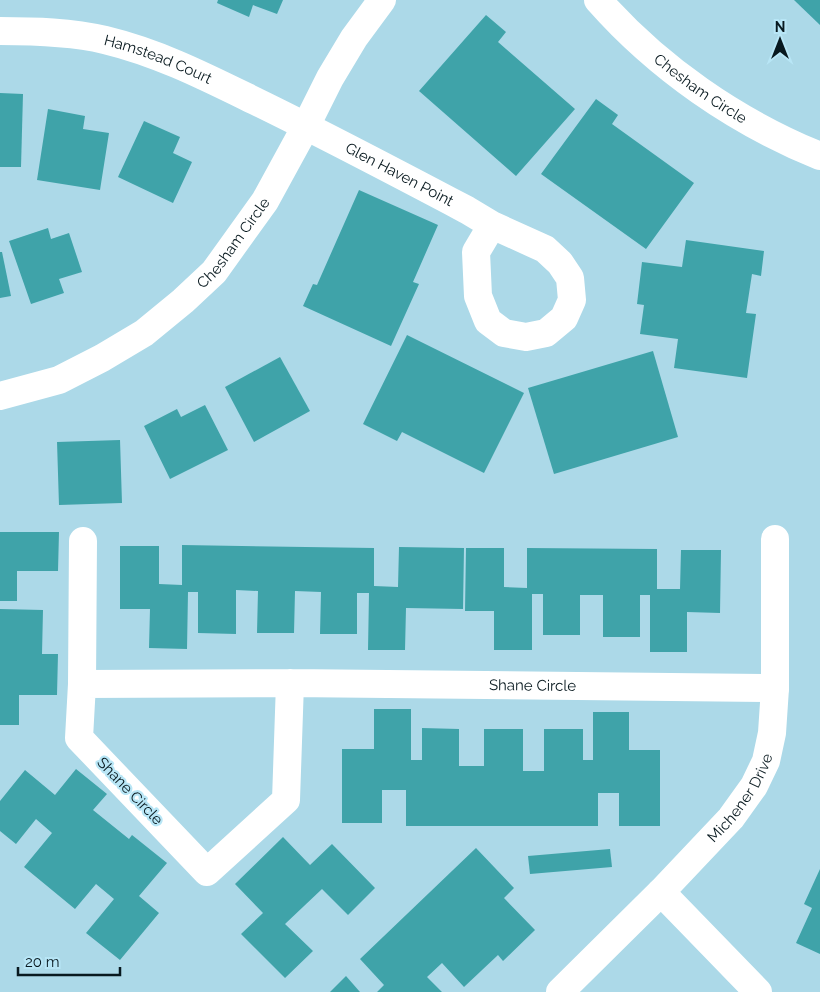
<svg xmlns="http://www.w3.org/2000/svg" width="820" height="992" font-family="Raleway,sans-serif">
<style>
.building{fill:#3fa3a9}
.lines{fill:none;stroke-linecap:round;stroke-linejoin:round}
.minor{stroke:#fff;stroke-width:28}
.labels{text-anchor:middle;stroke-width:4.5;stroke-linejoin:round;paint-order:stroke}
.street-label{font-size:15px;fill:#08191f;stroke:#b8e6f6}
</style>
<rect width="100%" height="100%" fill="#acd9e8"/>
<g class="building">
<polygon points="218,0 283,0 277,14 253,5 249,17 217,3"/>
<polygon points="794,0 820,0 820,25"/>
<polygon points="486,15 506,32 498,42 575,109 516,176 419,91"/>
<polygon points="0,93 23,94 21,167 0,167"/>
<polygon points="596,99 618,115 612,124 694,183 646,249 541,174"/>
<polygon points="48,109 85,116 83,129 109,133 100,190 37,180"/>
<polygon points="144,121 180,137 173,153 192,162 173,203 118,177"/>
<polygon points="359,190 438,225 413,282 419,284 391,346 303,306 313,284 317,285"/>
<polygon points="48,228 51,239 69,233 82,272 59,279 64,293 31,304 9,241"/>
<polygon points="686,240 764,251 761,276 752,274 746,313 756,314 747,378 674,368 678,339 640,334 644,305 637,304 642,262 682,267"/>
<polygon points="0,252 2,252 11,296 0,298"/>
<polygon points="407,335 524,393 484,473 402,432 397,441 363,424"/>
<polygon points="653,351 678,437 554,474 528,388"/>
<polygon points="280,357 310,411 254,442 225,387"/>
<polygon points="205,405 228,450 170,479 144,426 177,409 181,417"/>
<polygon points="120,440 122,503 59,505 57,442"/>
<polygon points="0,532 59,532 58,571 17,571 17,601 0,601"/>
<polygon points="182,545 374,548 374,586 398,587 399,547 464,548 463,609 406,608 405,650 368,650 369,593 357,593 357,634 320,634 321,592 295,591 294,633 257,633 258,591 236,590 236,634 198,633 198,592 188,592 187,649 149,648 150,609 120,609 120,546 159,546 159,584 182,585"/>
<polygon points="466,548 504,548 504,587 527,588 527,548 657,549 657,589 680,589 681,550 721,550 720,613 687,612 687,652 650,652 650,595 640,595 640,637 603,637 603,595 580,595 580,635 543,635 543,594 532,594 532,650 494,650 494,611 465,611"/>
<polygon points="0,609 43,610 42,654 58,654 57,695 19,695 19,725 0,725"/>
<polygon points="374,709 411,709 411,760 422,760 422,728 459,729 459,766 484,766 484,729 523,729 523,771 544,771 544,729 583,729 583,760 593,760 593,712 629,712 629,750 660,750 660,826 619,826 619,793 598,793 598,826 406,826 406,790 382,790 382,823 342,823 342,749 374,749"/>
<polygon points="76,769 107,794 93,810 129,839 132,835 167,863 139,896 159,913 120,960 86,933 114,899 96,884 75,909 24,867 52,833 36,819 16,844 0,831 0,801 25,770 55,795"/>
<polygon points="283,837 310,865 332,844 375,888 348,915 322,889 285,924 313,951 285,978 241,934 263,913 235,884"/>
<polygon points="476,848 514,888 504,898 535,930 503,961 498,955 464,987 442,963 427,977 442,992 377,992 384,985 360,959"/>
<polygon points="610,849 612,867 530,874 528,856"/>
<polygon points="820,869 820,954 796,943 812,908 804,904"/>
<polygon points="346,976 360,992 330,992"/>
</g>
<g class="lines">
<g class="minor">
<path id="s1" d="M598,0C658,68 736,122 820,156"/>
<path id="s2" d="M0,31C35,31 71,32 105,40C159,53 206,77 255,101C327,136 397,173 467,210L492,225L545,249L560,263L570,278L572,300L564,318L546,333L526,337L504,333L488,321L478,296L476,252L492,225"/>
<path id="s3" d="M0,396L59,380L102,358L144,333L183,301L214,272L265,201L306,126L330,78L354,38L382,0"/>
<path id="s4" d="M290,683L286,800L207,872L79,738L82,684L290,683L775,688"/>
<polyline points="82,684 83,541"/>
<polyline points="661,892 758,992"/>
<path id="s5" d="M560,992L661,892L731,818L754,786L766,761L772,733L775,688V539"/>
</g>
</g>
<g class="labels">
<g class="street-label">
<text dy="5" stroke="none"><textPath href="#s2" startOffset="162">Hamstead Court</textPath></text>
<text dy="5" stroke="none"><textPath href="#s1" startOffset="136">Chesham Circle</textPath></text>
<text dy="5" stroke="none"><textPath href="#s2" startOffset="430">Glen Haven Point</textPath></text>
<text dy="5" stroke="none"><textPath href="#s3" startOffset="286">Chesham Circle</textPath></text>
<text dy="5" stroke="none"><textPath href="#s4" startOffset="914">Shane Circle</textPath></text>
<text transform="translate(130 791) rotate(46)" y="5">Shane Circle</text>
<text dy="5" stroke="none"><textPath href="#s5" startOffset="266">Michener Drive</textPath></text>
</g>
</g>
<g transform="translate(780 40)" stroke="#b8e6f6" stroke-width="4" paint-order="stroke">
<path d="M0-4L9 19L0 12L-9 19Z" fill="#08191f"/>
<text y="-8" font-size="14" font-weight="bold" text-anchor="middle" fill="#08191f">N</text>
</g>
<path d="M18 967v8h102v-8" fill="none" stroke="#08191f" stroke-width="2.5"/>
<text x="25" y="967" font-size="15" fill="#08191f" stroke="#b8e6f6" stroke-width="4" paint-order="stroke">20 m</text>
</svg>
